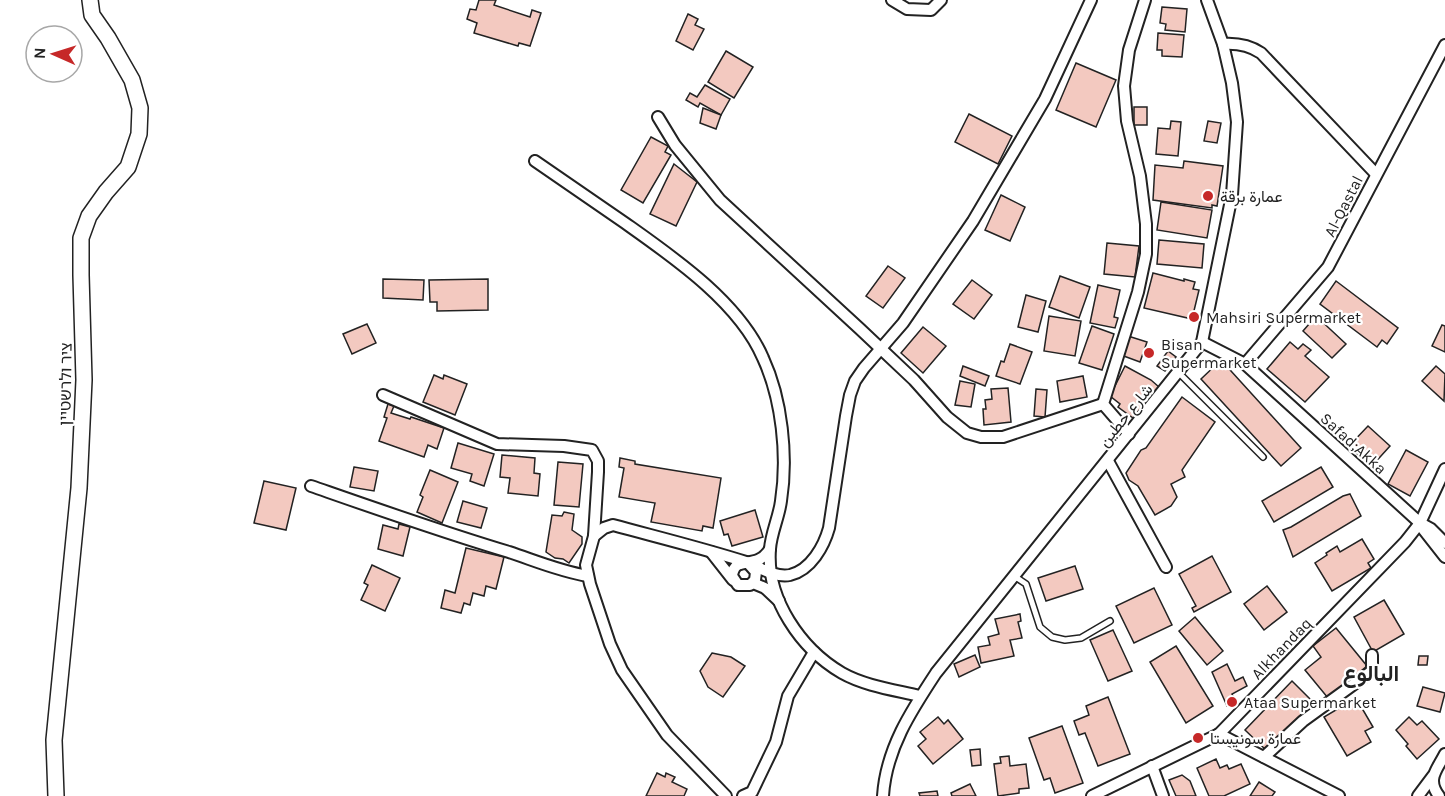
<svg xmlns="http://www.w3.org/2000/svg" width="1445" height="796" font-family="Karla,Vazirmatn,'Noto Sans Hebrew',sans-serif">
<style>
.building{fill:#f3c9c0;stroke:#222;stroke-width:1.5}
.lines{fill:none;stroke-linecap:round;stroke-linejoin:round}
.service-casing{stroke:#222;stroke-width:8}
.minor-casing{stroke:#222;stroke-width:14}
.secondary-casing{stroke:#222;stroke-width:18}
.service{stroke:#fff;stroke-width:5}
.minor{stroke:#fff;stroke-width:10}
.secondary{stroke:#fff;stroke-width:15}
.poi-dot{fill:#c62828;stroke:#fff;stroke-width:2}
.labels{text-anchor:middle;stroke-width:4.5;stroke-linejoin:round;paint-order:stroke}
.poi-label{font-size:16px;fill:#222;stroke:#fff;text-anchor:start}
.street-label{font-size:16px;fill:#222;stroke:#fff}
.district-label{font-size:22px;font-weight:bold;fill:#222;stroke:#fff}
</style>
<rect width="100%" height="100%" fill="#fff"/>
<g class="building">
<polygon points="479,0 496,0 494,5 530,17 532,10 541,13 530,46 519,43 518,46 474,33 477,23 467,19 470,9 476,10"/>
<polygon points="1162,7 1187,9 1185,32 1165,30 1166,24 1160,23"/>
<polygon points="688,14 698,19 695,25 704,29 693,50 676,41"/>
<polygon points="1158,33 1184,35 1182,57 1162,56 1162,50 1157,50"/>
<polygon points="726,51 753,67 734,98 708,82"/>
<polygon points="1076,63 1116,80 1096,127 1056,110"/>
<polygon points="705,85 730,99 721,115 700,103 698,107 686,100 690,93 697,97"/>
<rect x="1134" y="107" width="13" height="18"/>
<polygon points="703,108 721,115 716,129 700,123"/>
<polygon points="969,114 1012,136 998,164 955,142"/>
<polygon points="1171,121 1181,122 1178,156 1156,154 1158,128 1170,129"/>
<polygon points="1208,121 1221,123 1217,143 1204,141"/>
<polygon points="651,137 668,146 665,152 671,155 643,203 621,190"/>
<polygon points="1184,161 1223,166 1217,206 1212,205 1212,208 1153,200 1155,165 1183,168"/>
<polygon points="674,164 697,182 676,226 650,214"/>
<polygon points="1001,195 1025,207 1010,241 985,230"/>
<polygon points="1161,202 1212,210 1207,238 1157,230"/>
<polygon points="1159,240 1204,244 1202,268 1157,264"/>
<polygon points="1107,243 1139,246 1135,277 1104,274"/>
<polygon points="888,266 905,278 883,308 866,296"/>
<polygon points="1153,273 1184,281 1184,279 1195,282 1193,289 1199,290 1192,319 1144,308"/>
<polygon points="1060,276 1090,287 1079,318 1049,307"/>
<polygon points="383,279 424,280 423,300 383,298"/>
<polygon points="488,279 488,310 437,311 437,302 430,302 429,280"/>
<polygon points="972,280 992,295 974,319 953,304"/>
<polygon points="1336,281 1398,328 1387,344 1382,340 1377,347 1320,304"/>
<polygon points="1098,285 1120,290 1114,317 1118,318 1115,328 1090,323"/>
<polygon points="1026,295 1046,301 1038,332 1018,327"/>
<polygon points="1049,316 1081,321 1075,356 1044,351"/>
<polygon points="1316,316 1346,344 1332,358 1303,331"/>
<polygon points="367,324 376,343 352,354 343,334"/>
<polygon points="1442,325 1445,326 1445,352 1432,346"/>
<polygon points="1092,326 1114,334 1102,370 1079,363"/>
<polygon points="923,327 946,346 923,373 901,353"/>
<polygon points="1128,336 1147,342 1140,362 1121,355"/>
<polygon points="1290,342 1298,349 1303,344 1311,350 1305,356 1329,377 1305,402 1267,369"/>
<polygon points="1010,344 1032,352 1020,384 996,376 1001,361 1004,362"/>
<polygon points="1168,351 1176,357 1165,371 1157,366"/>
<polygon points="1221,360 1301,448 1281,466 1201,379"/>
<polygon points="963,366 989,376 985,386 960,376"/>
<polygon points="1125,366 1151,380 1159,387 1133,418 1118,407 1120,404 1110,396"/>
<polygon points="1436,366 1445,374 1444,401 1422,381"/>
<polygon points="434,375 443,379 444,375 467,384 455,415 423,402"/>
<polygon points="1083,376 1087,397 1060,402 1057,381"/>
<polygon points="960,381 975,384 971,407 955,405"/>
<polygon points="1008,388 1011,422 984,425 983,409 986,409 985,400 992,399 991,389"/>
<polygon points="1036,389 1047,390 1045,417 1034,416"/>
<polygon points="1182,397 1215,422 1182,470 1185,477 1171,484 1177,497 1171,506 1155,515 1138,486 1129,480 1126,473 1141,450 1146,448"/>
<polygon points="388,404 394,406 391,413 410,419 411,417 444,428 437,449 428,445 424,457 379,441 387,418 384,417"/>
<polygon points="1368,426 1390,446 1371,467 1349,446"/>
<polygon points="458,443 494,454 484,486 470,481 472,474 451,468"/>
<polygon points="1406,450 1428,462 1410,496 1388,484"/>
<polygon points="502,455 535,458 534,473 540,474 538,496 508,493 510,478 500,477"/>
<polygon points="620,458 635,461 635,464 721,478 713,528 703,526 702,531 651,522 655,503 619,497 624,468 619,467"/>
<polygon points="558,462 583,464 579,507 554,505"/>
<polygon points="354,467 378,471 374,491 350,487"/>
<polygon points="1321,467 1333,487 1274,522 1262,501"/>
<polygon points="430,470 458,482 442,523 417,512 423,497 420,495"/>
<polygon points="264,481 296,488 286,530 254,523"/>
<polygon points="1350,494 1361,516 1293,557 1283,530 1291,527 1343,496"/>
<polygon points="463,501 487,508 481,528 457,522"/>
<polygon points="755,510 763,537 732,546 728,534 724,535 720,521"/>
<polygon points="564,512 574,514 572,530 582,537 582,544 569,563 563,559 555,558 546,552 552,515 562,516"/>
<polygon points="399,524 410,527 403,556 378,549 383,525 398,529"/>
<polygon points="1362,539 1374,559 1368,563 1371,568 1332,591 1315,563 1327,555 1326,553 1337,546 1340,552"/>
<polygon points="466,548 504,557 496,589 486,586 484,596 473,593 470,605 464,603 461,613 441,608 445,590 455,593"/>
<polygon points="1212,556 1231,592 1194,612 1192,608 1196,606 1179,574"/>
<polygon points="372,565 400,578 385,611 361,600 368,585 364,583"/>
<polygon points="1075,566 1083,589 1046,601 1038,578"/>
<polygon points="1267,586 1287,612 1264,630 1244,604"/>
<polygon points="1154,588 1172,625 1134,643 1116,606"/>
<polygon points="1384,600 1404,634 1373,652 1354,617"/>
<polygon points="1020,614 1021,621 1018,622 1022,638 1010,640 1014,656 981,663 978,647 990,645 988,637 999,634 995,619"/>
<polygon points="1195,617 1223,651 1207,665 1179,631"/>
<polygon points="1336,628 1367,666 1328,698 1305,670 1321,657 1313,646"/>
<polygon points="1113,630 1132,671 1108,681 1090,640"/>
<polygon points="1176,646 1213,706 1186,723 1150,662"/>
<polygon points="712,653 731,657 745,666 723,697 708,687 700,671"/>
<polygon points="975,655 980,667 959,677 954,664"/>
<polygon points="1419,656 1428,656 1427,665 1418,665"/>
<polygon points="1227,664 1235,681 1243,677 1247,686 1232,694 1235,701 1227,706 1212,672"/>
<polygon points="1292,681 1313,702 1267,751 1245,730"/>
<polygon points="1423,687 1445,693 1440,712 1417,706"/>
<polygon points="1108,697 1130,754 1098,766 1085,733 1079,735 1074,721 1089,715 1086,706"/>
<polygon points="1356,698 1373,727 1365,731 1371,742 1347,756 1324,717"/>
<polygon points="938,717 944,724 948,720 963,739 933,764 918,746 926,739 920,732"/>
<polygon points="1409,717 1417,725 1422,721 1439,739 1417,759 1406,746 1408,744 1396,730"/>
<polygon points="1062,726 1083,783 1055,793 1050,778 1044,780 1029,738"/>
<polygon points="980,749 981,765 972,766 970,750"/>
<polygon points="1009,756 1010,766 1026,764 1029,788 1019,789 1019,793 998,796 994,764 1001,763 1000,757"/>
<polygon points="1216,759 1220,768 1227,765 1229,769 1241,764 1250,784 1224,796 1209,796 1197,768"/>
<polygon points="657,773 665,777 666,773 675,777 672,782 687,789 684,796 646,796"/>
<polygon points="1182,775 1190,781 1196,796 1176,796 1169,780"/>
<polygon points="1259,782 1275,792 1272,796 1250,796"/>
<polygon points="970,784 976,796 952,796 951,793"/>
<polygon points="937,791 938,796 920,796 919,793"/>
</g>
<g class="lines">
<g class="service-casing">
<g id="service">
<polyline points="1178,372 1263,457"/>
<polyline points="1014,576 1026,584 1040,627 1052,637 1065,640 1081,638 1110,621"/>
</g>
</g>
<g class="minor-casing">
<g id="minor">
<polyline points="892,0 907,9 931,10 941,0"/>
<path d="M1223,44C1237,43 1249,45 1261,53L1376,174"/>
<polyline points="658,117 675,145 720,200 860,329 914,380 947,417 967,433 981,437 1003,437 1103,404"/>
<path d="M535,161C565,182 595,202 625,223C673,257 739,302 763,358C782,399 788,456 781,501C779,517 771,533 770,549C766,599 801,649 842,673C865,686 895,690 920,696"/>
<polyline points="1202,342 1245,364 1420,523 1431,529 1445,543"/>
<polyline points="1245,364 1328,267 1445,45"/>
<polyline points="383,395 497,444 564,446 592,450 598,461 598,472 594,536 586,565 590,584 610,644 622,670 667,735 726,796"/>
<polyline points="1129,434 1103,404 1138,292 1146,254 1146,224 1140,176 1127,121 1124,86 1129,50 1145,0"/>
<polyline points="1108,461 1166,567"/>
<path d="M311,486C377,509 442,532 509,552C536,561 559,571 588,576"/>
<polyline points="1423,529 1445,557"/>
<path d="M594,536L604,528L613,525C657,537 702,548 746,562C759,567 775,578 790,575C811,570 824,546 829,528L846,416L850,395L855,381L864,368L903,323L973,221L1045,99L1091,0"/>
<polyline points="711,552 733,580"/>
<path d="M748,563L756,572L755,580L750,585H738L732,576C735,553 756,572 770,549"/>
<polyline points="753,583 765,588 779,601"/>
<polyline points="1219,734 1339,796"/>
<polyline points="1264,757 1303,721 1372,671 1372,655"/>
<polyline points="1152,766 1163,796"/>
<polyline points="743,796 752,792 776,742 788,696 814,652"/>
<path d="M883,796C886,749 911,711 936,673L1202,342L1232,195L1237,122L1232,83L1223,44L1207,0"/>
<polyline points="1092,796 1219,734 1405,542 1420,523 1445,469"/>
<polyline points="1418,796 1433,776"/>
<path d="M1439,796C1426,779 1437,770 1445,754"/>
</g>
</g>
<g class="secondary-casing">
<polyline id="secondary" points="56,796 54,740 79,488 84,380 81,275 81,238 89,216 106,192 128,167 139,134 140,108 132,80 108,38 92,15 90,0"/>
</g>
<use href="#service" class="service"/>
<use href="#minor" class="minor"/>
<use href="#secondary" class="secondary"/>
</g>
<g class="poi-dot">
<circle cx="1208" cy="196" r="6"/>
<circle cx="1194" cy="317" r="6"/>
<circle cx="1149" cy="353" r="6"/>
<circle cx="1232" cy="702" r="6"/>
<circle cx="1198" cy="738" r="6"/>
</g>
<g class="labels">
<g class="poi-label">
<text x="1220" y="202">عمارة برقة</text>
<text x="1206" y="323">Mahsiri Supermarket</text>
<text x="1161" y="350">Bisan<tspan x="1161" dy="18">Supermarket</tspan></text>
<text x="1244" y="708">Ataa Supermarket</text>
<text x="1210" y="744">عمارة سونيستا</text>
</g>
<g class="street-label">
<text transform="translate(1343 206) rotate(-63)" y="6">Al-Qastal</text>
<text transform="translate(65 384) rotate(-89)" y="6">ציר ולרשטיין</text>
<text transform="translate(1125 415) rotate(-51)" y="6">شارع حطين</text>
<text transform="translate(1354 443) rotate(42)" y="6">Safad;Akka</text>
<text transform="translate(1281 648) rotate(-46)" y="6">Alkhandaq</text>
</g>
<g class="district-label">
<text x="1371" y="681">البالوع</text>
</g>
</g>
<g transform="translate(54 54) rotate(273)"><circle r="28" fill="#ffffff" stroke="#a7a7a7" stroke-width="1.5"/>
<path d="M0-4.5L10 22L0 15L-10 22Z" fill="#c62828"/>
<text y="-9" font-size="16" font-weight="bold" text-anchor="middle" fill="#222222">N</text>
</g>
</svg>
